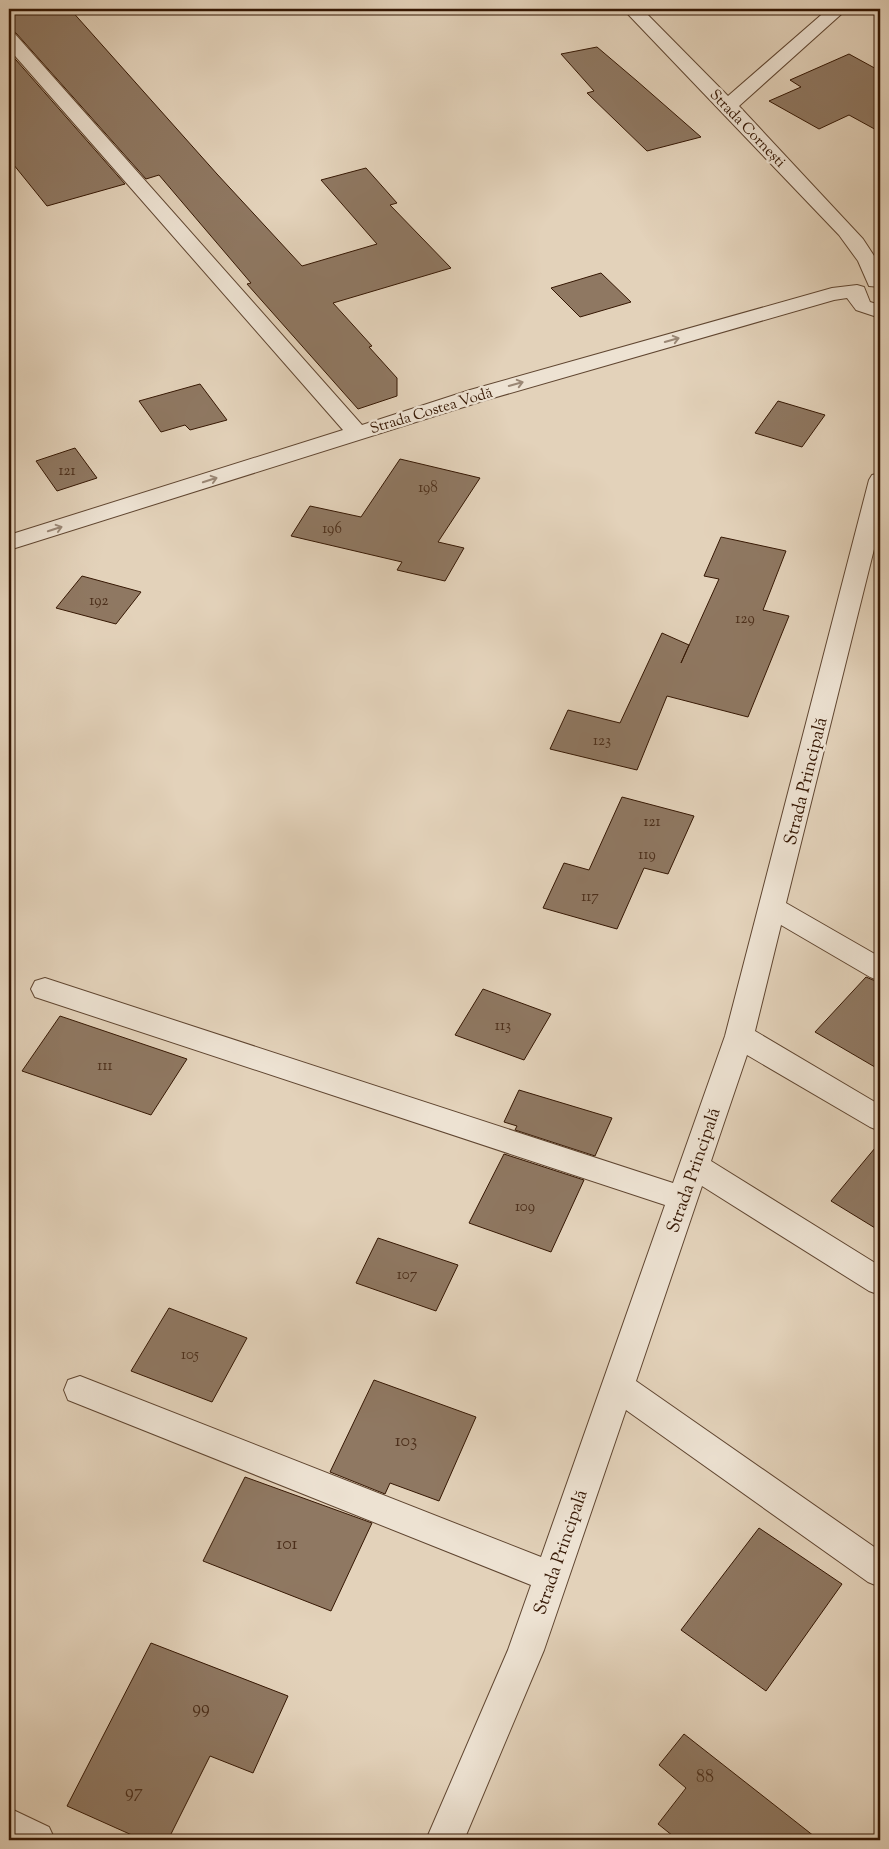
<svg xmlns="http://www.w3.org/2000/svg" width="889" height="1849" font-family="'Sorts Mill Goudy',serif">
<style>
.building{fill:#8f7862;stroke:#351703}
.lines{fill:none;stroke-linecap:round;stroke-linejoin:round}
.minor-casing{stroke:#604631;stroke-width:2}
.minor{fill:#ede2d2;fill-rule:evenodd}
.oneway{stroke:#9a8775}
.labels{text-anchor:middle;stroke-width:5;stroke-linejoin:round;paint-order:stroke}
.far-street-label{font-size:15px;fill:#351703;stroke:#ede2d2}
.number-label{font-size:15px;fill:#4c2f1b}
.street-label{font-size:18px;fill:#351703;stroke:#ede2d2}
.near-number-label{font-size:18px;fill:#4c2f1b}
</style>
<rect width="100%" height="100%" fill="#e3d2ba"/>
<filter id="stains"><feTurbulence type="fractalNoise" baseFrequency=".004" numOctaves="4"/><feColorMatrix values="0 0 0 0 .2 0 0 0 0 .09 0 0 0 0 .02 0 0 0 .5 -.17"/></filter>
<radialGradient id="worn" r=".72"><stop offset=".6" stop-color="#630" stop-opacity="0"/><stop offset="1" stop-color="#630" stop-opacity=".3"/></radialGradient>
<g class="building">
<polygon points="9,9 70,9 217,174 302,266 377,244 321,180 366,168 397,203 390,205 451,268 333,303 372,346 369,347 397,378 397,396 358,409 247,284 251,283 159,175 146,179 16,33 9,31"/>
<polygon points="597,47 637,81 701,137 647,151 587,93 594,91 561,54"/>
<polygon points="9,52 125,184 47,206 9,159"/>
<polygon points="849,54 880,71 880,132 849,115 819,129 769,101 801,87 790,80"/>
<polygon points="601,273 631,302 580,317 551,288"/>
<polygon points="200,384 227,420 190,430 185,425 161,432 139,401"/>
<polygon points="778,401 825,415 802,447 755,433"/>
<polygon points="75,448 97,478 57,491 36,461"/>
<polygon points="400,459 480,478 438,542 464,548 445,581 397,570 402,562 291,536 310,506 361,517"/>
<polygon points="721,537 786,551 763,610 789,616 748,717 667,696 637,770 550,749 568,710 620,723 662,633 689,645 681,663 719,579 704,576"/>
<polygon points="82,576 141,592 116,624 56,608"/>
<polygon points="622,797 694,816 668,874 644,868 617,929 543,908 564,863 589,870"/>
<polygon points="866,977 880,983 880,1070 815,1032"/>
<polygon points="483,989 551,1014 524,1060 455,1035"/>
<polygon points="60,1016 187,1059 151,1115 22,1071"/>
<polygon points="519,1090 612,1118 595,1156 515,1130 517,1126 504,1122"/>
<polygon points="880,1142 880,1231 831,1201"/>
<polygon points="504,1154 584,1180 551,1252 469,1223"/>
<polygon points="378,1238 458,1265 436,1311 356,1283"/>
<polygon points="169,1308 247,1338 212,1402 131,1371"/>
<polygon points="374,1380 476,1417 439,1501 390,1483 385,1494 330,1472"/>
<polygon points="245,1477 372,1523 331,1611 203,1561"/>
<polygon points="759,1528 842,1584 766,1691 681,1630"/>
<polygon points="151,1643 288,1696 253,1773 210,1756 168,1840 143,1840 67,1806"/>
<polygon points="684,1734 819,1840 678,1840 658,1824 686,1788 659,1765"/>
</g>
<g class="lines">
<g class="minor-casing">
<g id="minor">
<polygon points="623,9 642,9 728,96 828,9 847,9 739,106 863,239 880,265 880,287 869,286 858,261 839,235"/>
<polygon points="9,33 15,34 362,425 470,390 832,288 857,285 864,287 870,302 880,305 880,318 856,310 847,298 834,300 486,400 9,550 9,535 343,430 9,49"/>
<polygon points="880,473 880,525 786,903 880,957 880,981 870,977 781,925 755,1031 880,1105 880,1131 870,1127 747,1055 711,1161 880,1266 880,1295 869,1291 702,1186 636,1381 880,1551 880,1587 868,1582 626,1410 544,1650 464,1840 426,1840 508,1650 531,1585 68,1400 64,1390 68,1380 80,1376 541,1557 665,1205 35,997 31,989 35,981 45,978 673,1183 725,1036 869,480 872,475"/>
<polygon points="9,1808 49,1827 55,1840 9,1840"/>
</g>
</g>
<use href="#minor" class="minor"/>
</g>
<defs><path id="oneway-shaft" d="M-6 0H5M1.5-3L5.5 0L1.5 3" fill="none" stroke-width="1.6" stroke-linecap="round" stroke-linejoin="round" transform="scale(1.25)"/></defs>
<g class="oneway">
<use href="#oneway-shaft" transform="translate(672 340) rotate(-16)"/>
<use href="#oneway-shaft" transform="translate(516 384) rotate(-16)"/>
<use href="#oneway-shaft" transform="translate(210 480) rotate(-18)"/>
<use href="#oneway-shaft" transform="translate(55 529) rotate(-18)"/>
</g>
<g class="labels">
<g class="far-street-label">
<text transform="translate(748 128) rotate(46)" y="5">Strada Cornești</text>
<text transform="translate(431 410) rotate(-17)" y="5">Strada Costea Vodă</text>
</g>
<g class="number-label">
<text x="67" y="475">121</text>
<text x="428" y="492">198</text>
<text x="332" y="533">196</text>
<text x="99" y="605">192</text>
<text x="745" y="623">129</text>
<text x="602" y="745">123</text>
<text x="652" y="826">121</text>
<text x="647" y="859">119</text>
<text x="590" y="901">117</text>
<text x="503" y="1030">113</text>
<text x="105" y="1070">111</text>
<text x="525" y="1211">109</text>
<text x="407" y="1279">107</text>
<text x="190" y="1359">105</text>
</g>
<g class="street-label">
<text transform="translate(805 781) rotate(-76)" y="6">Strada Principală</text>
<text transform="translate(693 1170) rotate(-71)" y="6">Strada Principală</text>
<text transform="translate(560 1552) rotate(-71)" y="6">Strada Principală</text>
</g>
<g class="near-number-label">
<text x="406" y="1446">103</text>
<text x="287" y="1549">101</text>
<text x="201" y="1713">99</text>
<text x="705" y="1782">88</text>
<text x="134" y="1797">97</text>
</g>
</g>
<rect width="889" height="1849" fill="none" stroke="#e3d2ba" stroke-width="30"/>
<rect x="10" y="10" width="869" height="1829" fill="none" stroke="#351703" stroke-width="2.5"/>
<rect x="15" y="15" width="859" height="1819" fill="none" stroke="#351703"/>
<rect width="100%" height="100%" filter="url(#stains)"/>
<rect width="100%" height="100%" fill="url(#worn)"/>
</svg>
